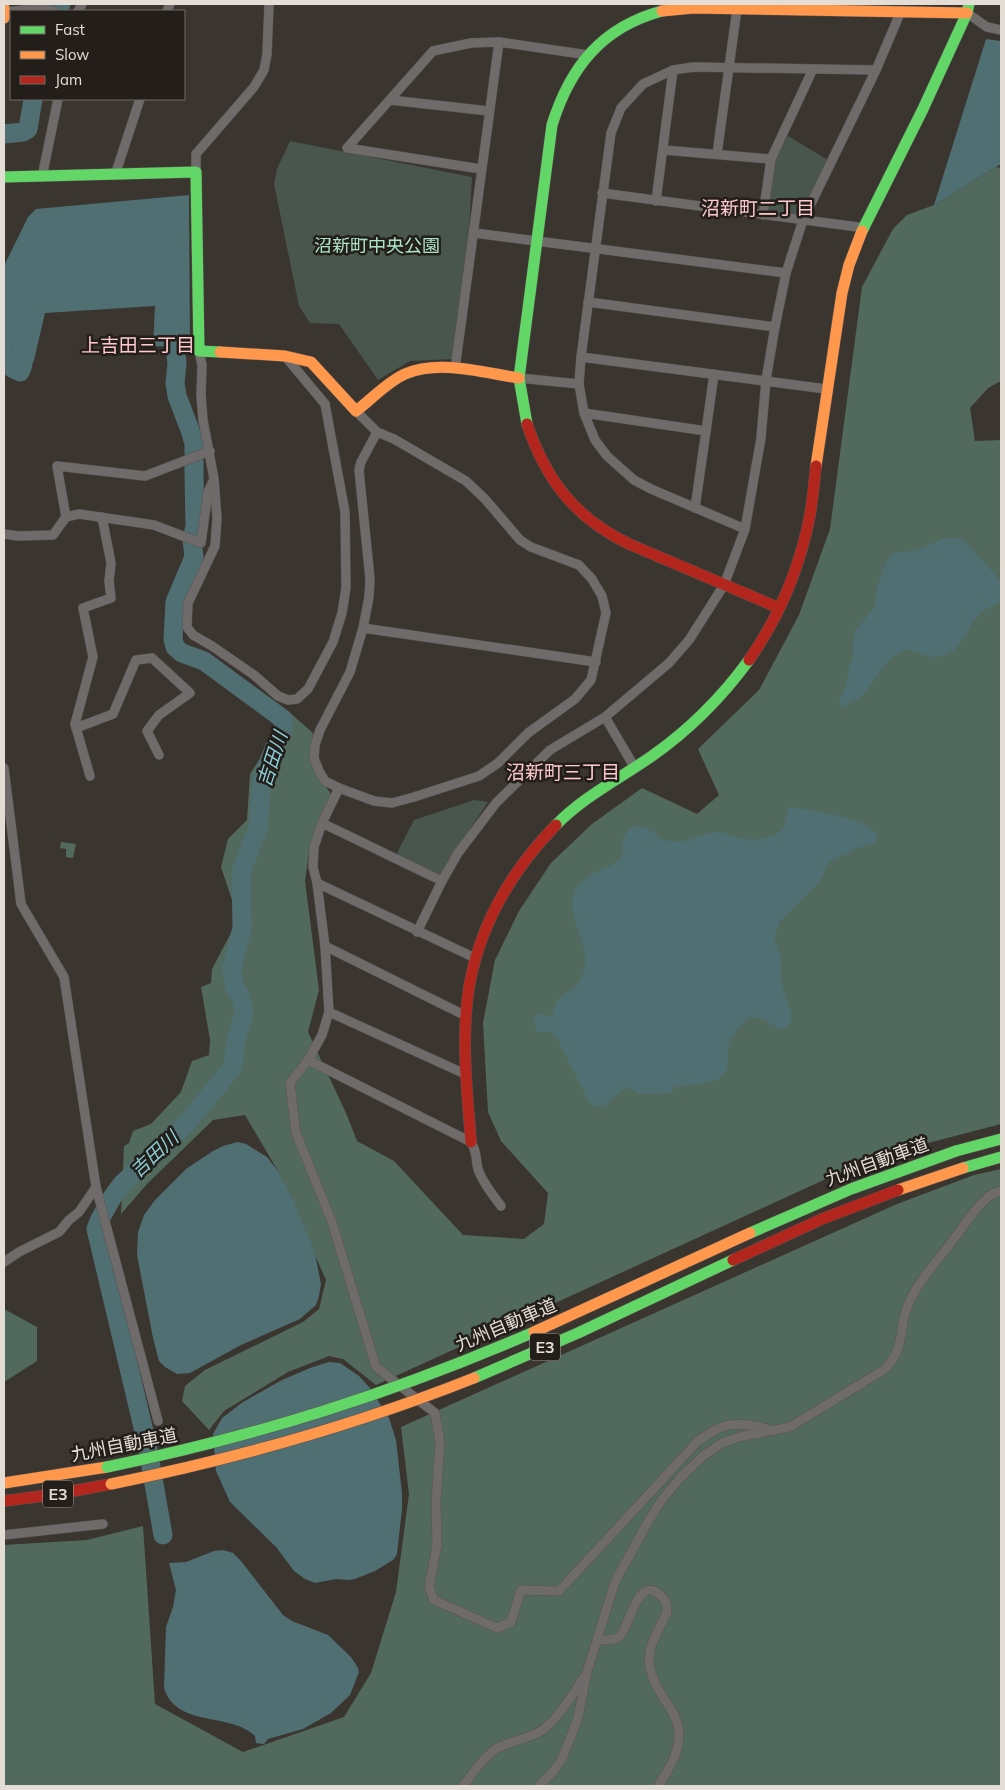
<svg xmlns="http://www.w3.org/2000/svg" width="1005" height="1790" font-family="Mulish,'Noto Sans JP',sans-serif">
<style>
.green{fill:#48564d}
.forest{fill:#526a5d}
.water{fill:#506f73}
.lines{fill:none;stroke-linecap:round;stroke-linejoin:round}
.river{stroke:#506f73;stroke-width:19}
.street-casing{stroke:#59534f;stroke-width:10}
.fast-casing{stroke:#59534f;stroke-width:12}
.slow-casing{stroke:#59534f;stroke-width:12}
.jam-casing{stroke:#59534f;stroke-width:12}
.street{stroke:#6e6b6a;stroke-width:9}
.fast{stroke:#63d668;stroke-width:11}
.slow{stroke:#ff974d;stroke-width:11}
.jam{stroke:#b3261e;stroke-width:11}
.fast-bridge-casing{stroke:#59534f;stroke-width:12;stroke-linecap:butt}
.slow-bridge-casing{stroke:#59534f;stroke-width:12;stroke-linecap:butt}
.jam-bridge-casing{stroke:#59534f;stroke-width:12;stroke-linecap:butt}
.fast-bridge{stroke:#63d668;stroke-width:11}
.slow-bridge{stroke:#ff974d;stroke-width:11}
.jam-bridge{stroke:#b3261e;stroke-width:11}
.labels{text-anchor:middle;stroke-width:5;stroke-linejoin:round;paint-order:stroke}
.shield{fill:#231e19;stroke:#aaa49d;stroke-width:1}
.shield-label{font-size:16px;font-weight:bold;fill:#e4ddd6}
.park-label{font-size:18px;fill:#abe4c8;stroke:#231e19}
.street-label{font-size:18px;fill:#e4ddd6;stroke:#231e19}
.neighbourhood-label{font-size:19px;fill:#fec9cc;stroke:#231e19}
.water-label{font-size:19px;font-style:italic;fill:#8bcfd9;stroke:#231e19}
</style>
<rect width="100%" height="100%" fill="#3b3530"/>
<g class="green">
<polygon points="788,136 828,160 803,216 768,211 773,162"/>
<polygon points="290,141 472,177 469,228 453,359 410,361 378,380 339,324 310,323 299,306 274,184 277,169"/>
<polygon points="474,800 488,802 460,844 441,877 396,855 414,820"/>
</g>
<g class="forest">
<path d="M996,167L1001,168V381L988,388L970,408L975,441L1001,440V1124L874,1157L376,1385L343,1359L329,1356L288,1372L224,1411L209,1430L182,1401L185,1386L205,1370L303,1322L319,1309L326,1280L278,1171L245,1115L213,1120L147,1184L121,1214L124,1146L129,1143L133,1131L151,1124L181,1092L192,1061L209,1055L210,1040L201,987L211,983L212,969L233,929L236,912L221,867L228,839L247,820L250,774L290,713L313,733C310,759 316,773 331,794L310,845L305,881L319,990L308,1032L346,1113L357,1141L394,1161L463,1235L524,1239L544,1224L548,1193L501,1141L488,1112L483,1023L495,960L519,911L551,863L592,824L642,788L697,814L719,795L698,749L759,690L799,615L830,529L862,287L893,229L907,215L934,205Z"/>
<polygon points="61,842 76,844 73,858 66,857 66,849 60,848"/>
<polygon points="1001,1169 1001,1786 4,1786 4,1545 87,1540 143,1526 155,1704 243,1752 344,1717 371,1673 396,1592 409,1494 401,1427 897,1204 974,1175"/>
<polygon points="4,1309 37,1327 37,1361 4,1382"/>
</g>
<g class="water">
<polygon points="986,39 1001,41 1001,164 934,205"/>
<polygon points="189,195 190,347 153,346 155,306 45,313 34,360 31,367 11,357 15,348 4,341 4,266 28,217 36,209"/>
<path d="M944,538H959L965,541L1001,582V602C992,606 982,610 976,618C967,628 964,642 954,650C928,668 919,645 903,651C886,657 873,683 862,696C857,701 848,703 842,707L839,703L846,686L849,666L853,658V640L854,632L874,608L878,584L886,562L893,554L900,552L917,551Z"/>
<path d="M789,807C803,809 890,820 876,843L857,848L849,853L830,861L820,881L780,921L774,938L781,958V979L785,996L792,1014L791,1022L784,1028L778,1029C767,1020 761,1015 747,1018C742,1025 734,1032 730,1040C726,1049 729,1058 727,1067C724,1086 689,1085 675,1086L672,1093L641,1094L626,1087L605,1105L596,1107L590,1103L557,1038L552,1032H538L536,1029L534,1017L538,1014L548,1016L552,1015C555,1008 557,999 563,995C566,992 570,991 573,989C579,985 584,973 585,966C589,942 562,911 577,888C588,870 611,870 620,858C630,845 612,842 635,826C650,825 656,839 669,841C688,845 701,832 718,832C726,832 732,837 740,838C752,841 775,840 783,829C785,824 787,813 789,807Z"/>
<polygon points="238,1142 246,1144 267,1157 278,1171 293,1200 315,1253 321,1284 319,1296 316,1305 300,1319 241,1345 190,1373 177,1374 165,1367 159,1361 153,1338 137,1255 138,1232 144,1215 155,1200 186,1169 213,1151 223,1146"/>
<polygon points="329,1362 340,1363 359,1376 370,1388 389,1418 396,1440 402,1493 402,1509 397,1554 393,1560 375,1571 355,1579 349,1580 336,1579 315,1583 305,1579 294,1571 276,1547 230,1502 216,1471 213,1434 222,1418 243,1402 282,1380 310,1368"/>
<path d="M223,1550L233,1553L241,1561L283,1615L292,1621L328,1635L351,1657L358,1668L359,1672L350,1695L331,1713L303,1729L268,1739L264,1744L256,1743L255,1736C231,1712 176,1728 164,1688L166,1627L173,1607L176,1590L169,1563L186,1562L214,1551Z"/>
</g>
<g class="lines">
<g class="river">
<polyline points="56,11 61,4"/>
<polyline points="4,134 23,132 28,129 33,99"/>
<path d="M4,351L12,368L20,372C26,362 21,349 23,337"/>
<polyline points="163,1535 147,1444 96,1229 99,1221 113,1196 122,1184 186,1124 233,1067 236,1040 244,1012 242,1000 234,985 232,968 242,928 241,872 258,828 262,779 274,749 283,731 283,719 204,661 182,653 175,647 173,639 175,602 194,557 192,540 195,526 194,475 194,444 190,430 177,396 175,383 177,363 172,320"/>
</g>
<g class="street-casing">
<g id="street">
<polyline points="78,11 82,4"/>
<polyline points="167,11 170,4"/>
<polyline points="4,12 43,8 54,11"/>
<polyline points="967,13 987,27 1001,30"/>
<polyline points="390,100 489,111"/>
<polyline points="664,150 771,159 813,69"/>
<polyline points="717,154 737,9"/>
<polyline points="481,169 347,148 433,51 471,43 499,42 588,55"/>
<polyline points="196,172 196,154 254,87 264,70 267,54 269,4"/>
<polyline points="115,175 140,99"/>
<polyline points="42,177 58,99"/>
<polyline points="602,193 865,228"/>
<polyline points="656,201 673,70"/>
<polyline points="763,215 771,159"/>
<polyline points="474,233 786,273"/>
<polyline points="588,302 775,327"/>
<polyline points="199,351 202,365 201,395 203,420 214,479 217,518 215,546 188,603 187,627 193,635 212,646 254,675 278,696 288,700 297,699 308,689 333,642 342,613 346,588 345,512 325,404 285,356"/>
<polyline points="581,357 826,389"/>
<polyline points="455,369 499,42"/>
<polyline points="519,378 579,384"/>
<polyline points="356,411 377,432 394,439 466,481 485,499 520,540 531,547 579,565 592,579 602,596 606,613 591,680 575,699 528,733 498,763 479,776 414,797 392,803 374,801 339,788 325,781 319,771 314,758 315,745 320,730 350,672 363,628 369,597 370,579 359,470 361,462 377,432"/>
<polyline points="584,413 706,431 714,374"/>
<polyline points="695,508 706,431"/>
<polyline points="66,517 57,466 145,476 210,451"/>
<polyline points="745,529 651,489 634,480 607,456 595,440 584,413 579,384 581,357 611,133 621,108 643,84 673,70 694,67 876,70"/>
<polyline points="4,534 19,536 53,535 66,517 79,514 154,525 201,543 208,492 213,481"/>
<polyline points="363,628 596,662"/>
<polyline points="605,717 635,768"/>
<polyline points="76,728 113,714 136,660 152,658 190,693 159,715 147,731 159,755"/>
<polyline points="4,768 21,904 64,977 96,1187 158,1421"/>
<polyline points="90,776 75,724 93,657 83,608 111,598 109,581 111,563 102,517"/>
<path d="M339,788L322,823L314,847L313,867L317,883L325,946L329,1012L322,1035L308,1060L290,1083L296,1133L332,1222L376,1367L435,1413L440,1442L436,1501L437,1545L429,1587L434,1600L497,1628L511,1622L521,1590L559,1591L698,1441C706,1436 713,1430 722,1427C737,1421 759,1426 774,1431"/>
<polyline points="322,823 442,881"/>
<polyline points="317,883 475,958"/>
<polyline points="417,932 442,881 458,853 496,803 550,750 605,717 669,663 689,640 724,585 745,529 761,438 766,380 775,327 786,273 803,220 876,70 901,11"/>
<polyline points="325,946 466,1016"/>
<polyline points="329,1012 465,1074"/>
<path d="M308,1060L471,1142C478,1154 475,1158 478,1169C482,1182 493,1195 501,1206"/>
<polyline points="4,1262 19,1252 59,1232 69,1220 79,1212 96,1187"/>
<polyline points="4,1535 103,1524"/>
<path d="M598,1640C606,1640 615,1641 620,1636C631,1625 637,1570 663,1598C667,1602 667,1606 667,1612C661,1626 649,1644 649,1659C649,1671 654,1682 660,1692C664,1700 670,1707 674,1715C687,1741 672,1765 658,1786"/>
<path d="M463,1786C474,1772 487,1751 504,1745C518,1739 532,1738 544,1729C561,1715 572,1695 584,1677"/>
<path d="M539,1786L553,1772L562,1759L578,1718L587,1672L615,1582L649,1520L661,1501L680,1478L703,1456L722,1443L739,1437L790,1427L885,1369C906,1347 898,1330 908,1305C918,1281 941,1257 956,1236C965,1225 972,1212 982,1203C988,1197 993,1192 1001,1191"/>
</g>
</g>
<g class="fast-casing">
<g id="fast">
<polyline points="4,177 196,172 199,351 220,352"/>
<polyline points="862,231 923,109 967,13 969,4"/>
<path d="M527,424L519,378L552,125C570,67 602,27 662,11"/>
<path d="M556,825C583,797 619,779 652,756C689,730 722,697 749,660"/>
<polyline points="956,1151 1001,1139"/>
<polyline points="963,1168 1001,1157"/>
</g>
</g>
<g class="slow-casing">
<g id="slow">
<polyline points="4,8 4,18"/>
<polyline points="662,11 693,8 967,13"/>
<path d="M220,352L285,356L311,362L356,411C372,399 387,382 405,374C440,359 484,373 519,378"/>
<polyline points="816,466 842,293 849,265 862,231"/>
<polyline points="4,1483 107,1467"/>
</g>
</g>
<g class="jam-casing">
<g id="jam">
<path d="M527,424C546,480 575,518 629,544L779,608"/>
<path d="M749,660C779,617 800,567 810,515C813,499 814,482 816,466"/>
<path d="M471,1142C467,1091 461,1038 469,987C480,925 512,870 556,825"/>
<polyline points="4,1501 57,1494 111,1484"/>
</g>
</g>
<use href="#street" class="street"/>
<use href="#fast" class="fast"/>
<use href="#slow" class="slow"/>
<use href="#jam" class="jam"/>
<g class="fast-bridge-casing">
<g id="fast-bridge">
<polyline points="750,1233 851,1189 956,1151"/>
<polyline points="474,1378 578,1333 733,1260"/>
<path d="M107,1467C258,1436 393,1393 534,1332"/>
</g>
</g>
<g class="slow-bridge-casing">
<g id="slow-bridge">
<polyline points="898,1190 963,1168"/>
<polyline points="534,1332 750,1233"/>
<path d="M111,1484C235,1459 356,1425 474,1378"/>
</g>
</g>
<g class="jam-bridge-casing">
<polyline id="jam-bridge" points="733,1260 822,1219 898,1190"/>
</g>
<use href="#fast-bridge" class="fast-bridge"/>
<use href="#slow-bridge" class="slow-bridge"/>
<use href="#jam-bridge" class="jam-bridge"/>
</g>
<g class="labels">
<g class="shield">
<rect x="530" y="1333.5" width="30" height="27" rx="4"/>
<rect x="43" y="1480.5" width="30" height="27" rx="4"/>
</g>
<g class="shield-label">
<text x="545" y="1353">E3</text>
<text x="58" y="1500">E3</text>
</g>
<g class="park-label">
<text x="377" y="252">沼新町中央公園</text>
</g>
<g class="street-label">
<text transform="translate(877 1162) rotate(-20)" y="6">九州自動車道</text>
<text transform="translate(506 1325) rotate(-23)" y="6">九州自動車道</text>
<text transform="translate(124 1445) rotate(-11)" y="6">九州自動車道</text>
</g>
<g class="neighbourhood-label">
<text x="758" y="215">沼新町二丁目</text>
<text x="138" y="352">上吉田三丁目</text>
<text x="563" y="779">沼新町三丁目</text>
</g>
<g class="water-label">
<text transform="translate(272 759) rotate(-72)" y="7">吉田川</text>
<text transform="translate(154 1154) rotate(-43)" y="7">吉田川</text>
</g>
</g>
<rect width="1005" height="1790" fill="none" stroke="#e4ddd6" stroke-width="10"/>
<rect x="10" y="10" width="175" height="90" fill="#231e19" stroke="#706a65"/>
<rect x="20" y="26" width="25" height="8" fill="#63d668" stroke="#706a65"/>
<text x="55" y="35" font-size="15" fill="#e4ddd6">Fast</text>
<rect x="20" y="51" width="25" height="8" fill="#ff974d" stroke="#706a65"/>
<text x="55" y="60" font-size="15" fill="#e4ddd6">Slow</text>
<rect x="20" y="76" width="25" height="8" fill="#b3261e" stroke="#706a65"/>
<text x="55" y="85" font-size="15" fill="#e4ddd6">Jam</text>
</svg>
